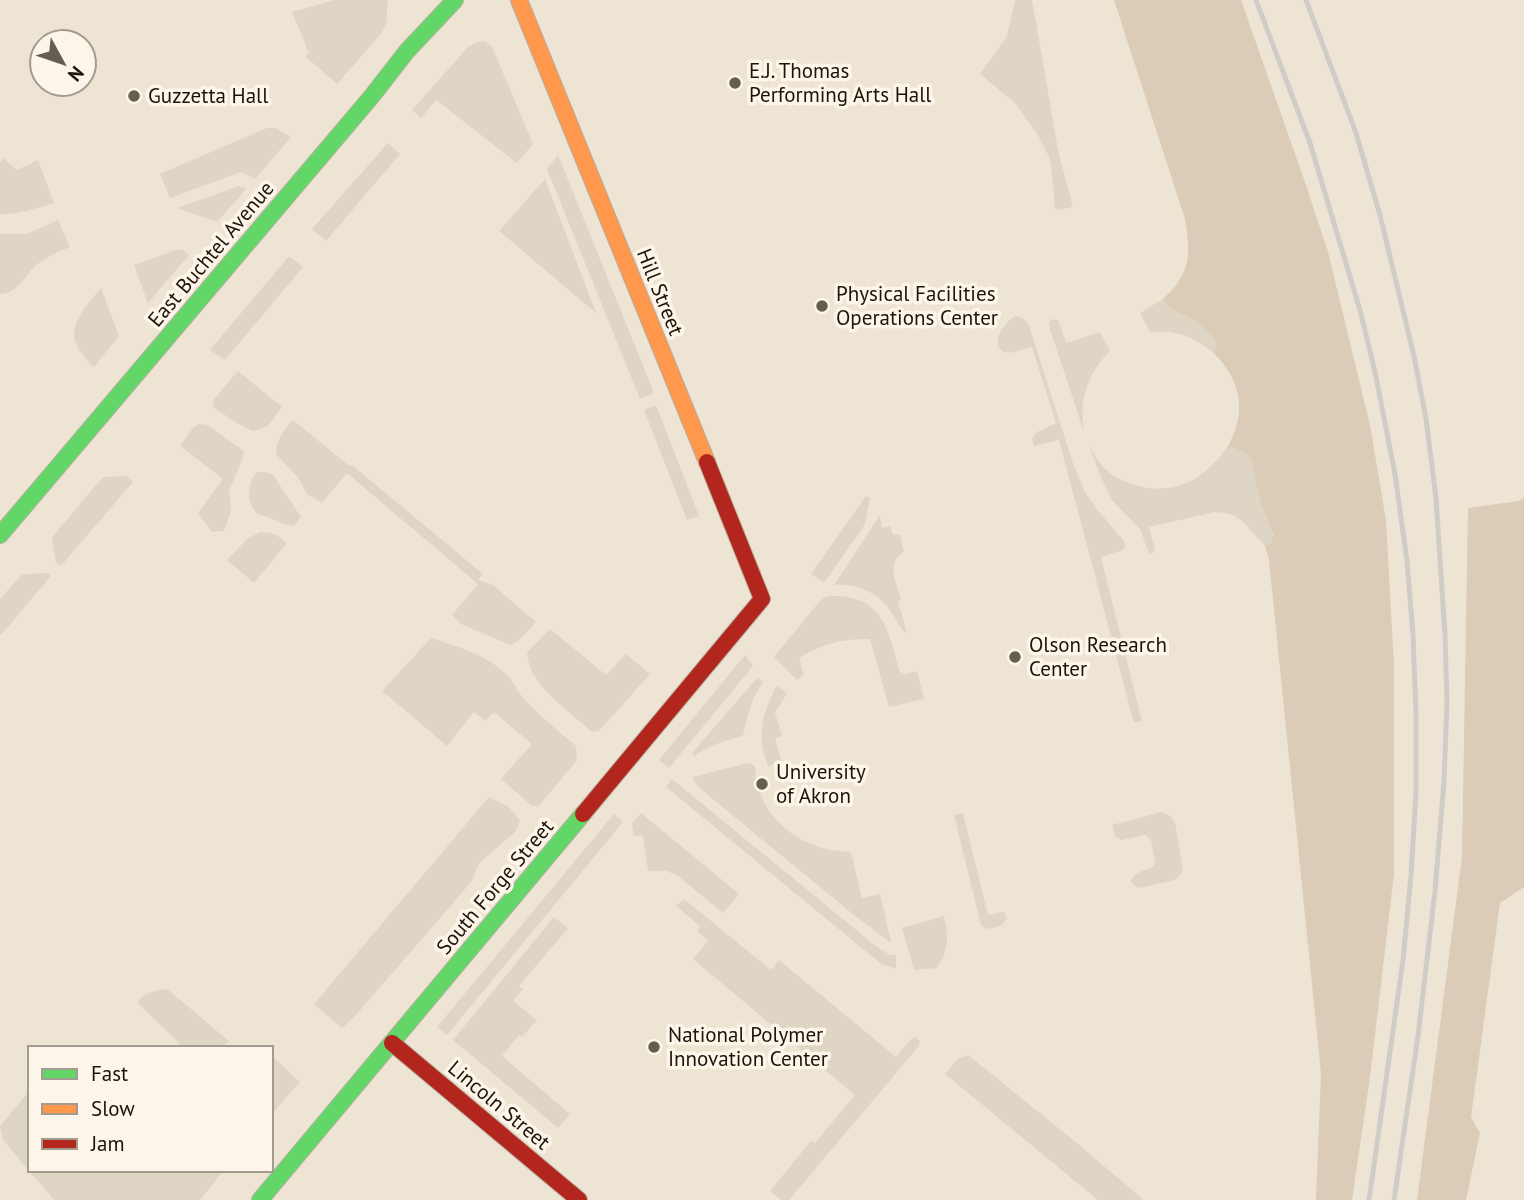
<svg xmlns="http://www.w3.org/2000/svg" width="1524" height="1200" font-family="'PT Sans',sans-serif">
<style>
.green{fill:#dfd5c4}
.forest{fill:#daccb6}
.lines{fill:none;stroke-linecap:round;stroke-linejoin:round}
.fast-casing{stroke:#b6afa2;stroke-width:18}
.slow-casing{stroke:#b6afa2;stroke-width:18}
.jam-casing{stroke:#b6afa2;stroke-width:18}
.fast{stroke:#63d668;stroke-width:16}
.slow{stroke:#ff974d;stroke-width:16}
.jam{stroke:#b3261e;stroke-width:16}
.rail{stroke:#d0cdc8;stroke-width:5}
.poi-dot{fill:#645d50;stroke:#fdf5e9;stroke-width:2.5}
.labels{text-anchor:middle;stroke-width:7;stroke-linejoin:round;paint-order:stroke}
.poi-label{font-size:21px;fill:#1a1409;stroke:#fdf5e9;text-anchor:start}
.street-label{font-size:21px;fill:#1a1409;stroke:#fdf5e9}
</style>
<rect width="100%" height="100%" fill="#eee4d4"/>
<g class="green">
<polygon points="335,0 388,0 386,25 380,35 337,84 305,56 309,53 292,12"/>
<polygon points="1015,0 1032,0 1059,155 1073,207 1057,210 1055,208 1051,166 1049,157 1039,137 1015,103 980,74 1007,36"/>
<polygon points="485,41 492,47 533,144 517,163 436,100 421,118 412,110 468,47 477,42"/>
<polygon points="267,128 276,128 291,137 255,179 241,172 170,198 160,174"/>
<polygon points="388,143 400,154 326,241 312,229"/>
<polygon points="558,155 654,393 640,399 547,169"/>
<path d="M3,158L17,170L38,160L54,203C36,208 19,215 0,214V162Z"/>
<polygon points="545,179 596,313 499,231"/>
<polygon points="239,186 247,188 217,222 177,208"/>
<path d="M58,220L70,247C60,251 48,256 39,263C25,273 19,294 0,294V234H27Z"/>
<polygon points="176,250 183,250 189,255 148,303 134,265"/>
<polygon points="289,256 303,267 225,360 210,350"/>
<path d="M101,288L119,336L94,367C60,335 75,319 101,288Z"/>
<path d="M1163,299C1169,312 1180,312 1192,319C1202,324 1212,334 1217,344L1214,353C1194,337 1176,329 1150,332L1140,313Z"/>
<path d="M1016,316L1021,317L1028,323L1073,463L1085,492L1096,508L1124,541L1125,548L1123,550L1101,557L1142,721L1134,723L1059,440L1034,446L1032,439L1035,433L1056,423L1032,347C1025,348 1011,355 1004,352C988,344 1006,320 1016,316Z"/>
<path d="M1052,319L1057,320L1059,322L1066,343L1100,332L1110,351C1087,374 1079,400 1084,432L1049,326V323Z"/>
<polygon points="238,371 282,407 268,426 253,431 235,422 212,406 214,399"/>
<polygon points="656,405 699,516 687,520 644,410"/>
<path d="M293,420L347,464L353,466L483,574L478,580L493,585L536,622L518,641L510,645L461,624L452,615L478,584L347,473L322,503L307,494L299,479L276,454C276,439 284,431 293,420Z"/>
<polygon points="199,424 207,425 244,451 243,458 229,491 231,510 224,531 212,532 198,513 223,479 180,446 193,428"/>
<path d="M1089,445C1093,452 1098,462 1104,468C1127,489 1163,495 1191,481C1206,473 1216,461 1227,448C1235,446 1246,452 1250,459C1254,465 1255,474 1256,481C1260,501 1271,519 1273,539L1270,543L1265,546L1244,523L1235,516L1225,513L1215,512L1149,527L1155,550L1152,554L1149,553L1140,529L1112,500L1100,475Z"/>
<path d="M257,472H265L273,475L301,517L294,526C279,524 280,521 267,517C262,515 262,517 257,513C246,505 247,480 257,472Z"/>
<polygon points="126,476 133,482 61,566 56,563 52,537 103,477"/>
<polygon points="866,496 870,499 865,524 824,583 811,574"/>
<path d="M880,515L882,528L890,526L893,535L900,534L904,552C885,562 897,584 901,600L898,601L907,634C900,628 897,620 891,612C879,593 857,583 834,585Z"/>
<path d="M260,532C272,532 278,535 287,543L254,583L227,560L247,539Z"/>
<polygon points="48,573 51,576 1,635 0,634 0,599 22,574"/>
<path d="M831,596C884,594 888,632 900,672L906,674L917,671L924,699L889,707L870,639C844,638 821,644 799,658L804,675L797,680L774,657L819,602L825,597Z"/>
<path d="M550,629L606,675L626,654L650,674L599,731L592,732C572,714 544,695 531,670C529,665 528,659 527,653Z"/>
<path d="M431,638C456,646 484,654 504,672C512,678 515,687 520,694C537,714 557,730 576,746L577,760L539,806H532L501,779L532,744L494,712L485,721L474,712L447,746L382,691Z"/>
<polygon points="745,655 753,666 669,768 659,760"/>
<path d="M757,678L763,682C751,698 747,717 743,736C726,741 709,744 695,756L692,753Z"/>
<path d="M777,685L787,693L775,713L782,736L775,738L782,762L768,766C756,734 762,715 777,685Z"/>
<path d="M748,763L752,764L757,769L755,770C760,821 802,851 851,852L862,898L880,894L891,943L854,915L709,796C702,790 695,785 693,777Z"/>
<polygon points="672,779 877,947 890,955 896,955 896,969 882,964 874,958 666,787"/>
<polygon points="489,797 509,807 520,821 515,832 479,863 472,881 356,1015 342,1028 314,1004"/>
<path d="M1161,812L1170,816L1175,823L1183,871L1175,880L1138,888L1131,882C1134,869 1147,873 1155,864L1151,840L1145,835L1121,840L1115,836L1112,825Z"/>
<polygon points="641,813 739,894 723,913 678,876 667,871 648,871 643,835 634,836 632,823"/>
<polygon points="963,813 988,915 1002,912 1005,913 1007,919 1000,926 987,929 981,925 954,815"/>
<polygon points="614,814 623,822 447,1035 437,1027"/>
<polygon points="684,899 771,970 779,960 896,1057 912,1038 915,1037 920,1041 919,1046 789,1200 781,1200 770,1191 811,1141 815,1143 855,1095 693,959 708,941 697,931 700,926 676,906"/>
<path d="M944,916C949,937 949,949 937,968L914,970L902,928Z"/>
<polygon points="554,917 568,928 519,986 523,989 513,1001 537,1020 522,1037 519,1035 502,1056 570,1114 558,1128 453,1040"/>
<path d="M167,989L229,1041L221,1048H184L137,1002C146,992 154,991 167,989Z"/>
<polygon points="271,1055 300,1082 271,1115"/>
<polygon points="968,1055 1077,1143 1144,1200 1098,1200 945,1074 959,1058"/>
<polygon points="30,1090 30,1170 224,1170 200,1200 54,1200 3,1140 0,1126"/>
</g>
<g class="forest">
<path d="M1114,0H1241L1306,185L1328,252L1370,425L1386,520L1394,666V874L1370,1077L1352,1200H1316L1321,1073L1269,560L1265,546C1271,544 1273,541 1273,534L1260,501L1251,459L1242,451L1232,447L1227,448C1247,412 1242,382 1214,353L1217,344C1212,334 1202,324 1192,319C1180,312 1169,312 1163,299C1191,274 1191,254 1185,219Z"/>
<polygon points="1524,498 1524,887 1500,903 1471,1117 1480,1133 1466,1200 1417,1200 1462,857 1468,508 1519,501"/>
</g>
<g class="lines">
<g class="fast-casing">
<g id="fast">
<polyline points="0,535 372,96 407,51 455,0"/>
<polyline points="260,1200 583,814"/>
</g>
</g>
<g class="slow-casing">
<polyline id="slow" points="519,0 707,462"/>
</g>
<g class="jam-casing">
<g id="jam">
<polyline points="583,814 762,599 707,462"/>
<polyline points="392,1043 579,1200"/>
</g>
</g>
<use href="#fast" class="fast"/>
<use href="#slow" class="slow"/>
<use href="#jam" class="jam"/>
<g class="rail">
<polyline points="1256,0 1310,143 1360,310 1375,372 1395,474 1407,561 1413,635 1416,713 1416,792 1411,875 1403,960 1369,1200"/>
<polyline points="1306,0 1356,133 1380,215 1414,356 1426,419 1436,498 1445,635 1447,702 1444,782 1435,891 1418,1036 1394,1200"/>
</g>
</g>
<g class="poi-dot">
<circle cx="735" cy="83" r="7"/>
<circle cx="134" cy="96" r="7"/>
<circle cx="822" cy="306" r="7"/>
<circle cx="1015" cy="657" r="7"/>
<circle cx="762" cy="784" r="7"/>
<circle cx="654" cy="1047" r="7"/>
</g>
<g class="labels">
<g class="poi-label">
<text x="749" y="78">E.J. Thomas<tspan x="749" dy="24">Performing Arts Hall</tspan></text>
<text x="148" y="103">Guzzetta Hall</text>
<text x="836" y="301">Physical Facilities<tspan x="836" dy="24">Operations Center</tspan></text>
<text x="1029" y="652">Olson Research<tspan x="1029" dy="24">Center</tspan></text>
<text x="776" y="779">University<tspan x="776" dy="24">of Akron</tspan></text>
<text x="668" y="1042">National Polymer<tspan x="668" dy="24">Innovation Center</tspan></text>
</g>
<g class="street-label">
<text transform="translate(211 254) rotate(-50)" y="7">East Buchtel Avenue</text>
<text transform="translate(660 292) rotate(68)" y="7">Hill Street</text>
<text transform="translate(495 887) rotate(-50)" y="7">South Forge Street</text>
<text transform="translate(499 1105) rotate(40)" y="7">Lincoln Street</text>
</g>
</g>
<rect x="28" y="1046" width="245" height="126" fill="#fdf5e9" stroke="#a29b8f" stroke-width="2"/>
<rect x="42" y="1069" width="35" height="10" fill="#63d668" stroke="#a29b8f" stroke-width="2"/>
<text x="91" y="1081" font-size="21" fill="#1a1409">Fast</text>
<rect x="42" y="1104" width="35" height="10" fill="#ff974d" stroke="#a29b8f" stroke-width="2"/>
<text x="91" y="1116" font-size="21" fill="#1a1409">Slow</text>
<rect x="42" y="1139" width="35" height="10" fill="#b3261e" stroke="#a29b8f" stroke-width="2"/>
<text x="91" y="1151" font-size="21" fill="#1a1409">Jam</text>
<g transform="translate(63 63) rotate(130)"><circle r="33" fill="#fdf5e9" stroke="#a29b8f" stroke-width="2"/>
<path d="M0-5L12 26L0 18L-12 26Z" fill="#645d50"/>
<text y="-10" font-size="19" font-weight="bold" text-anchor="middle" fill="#1a1409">N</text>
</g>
</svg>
